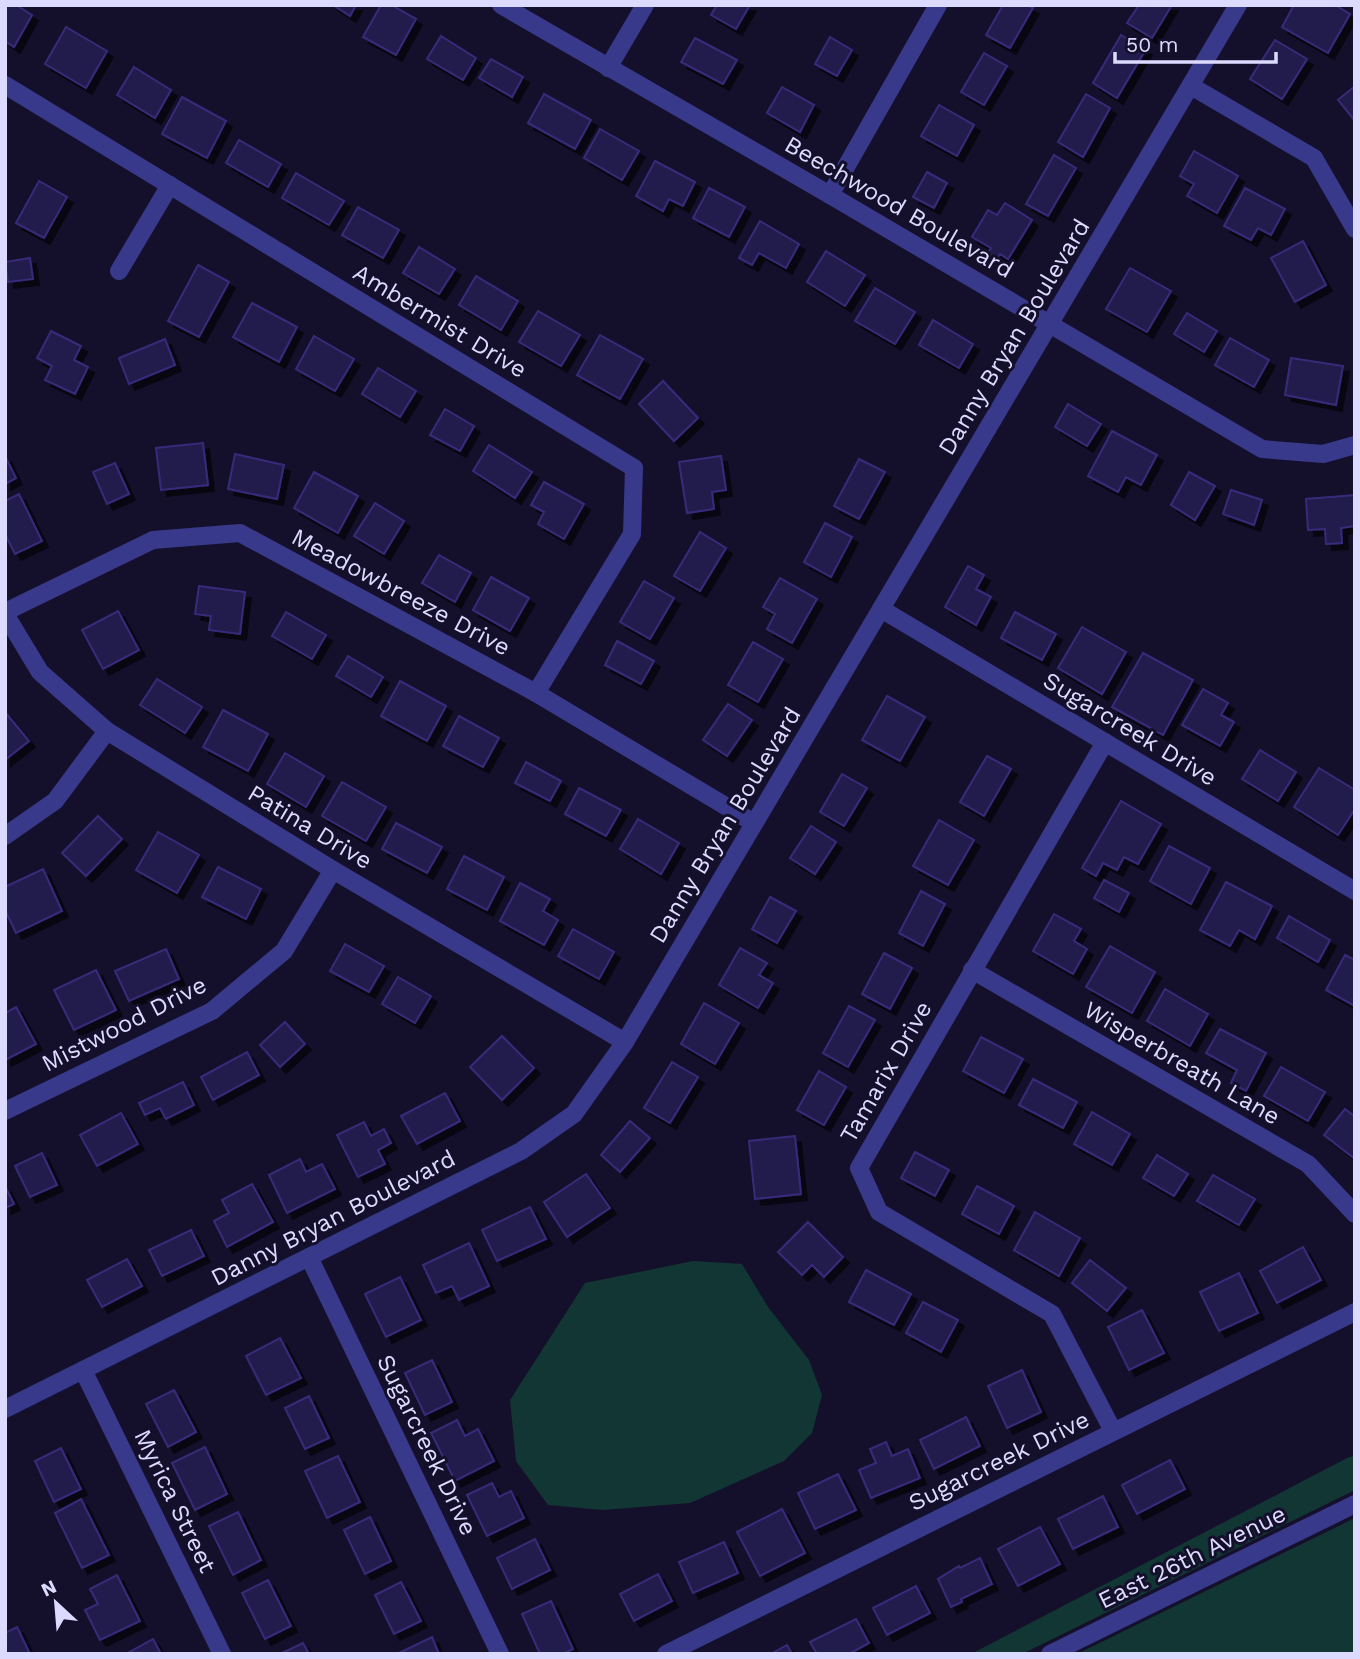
<svg xmlns="http://www.w3.org/2000/svg" width="1360" height="1659" font-family="'Work Sans',sans-serif">
<style>
.green{fill:#123633}
.building{fill:#231b4d;stroke:#392c7a;stroke-width:2;filter:url(#shadow)}
.lines{fill:none;stroke-linecap:round;stroke-linejoin:round}
.minor{stroke:#39398c;stroke-width:18}
.labels{text-anchor:middle;stroke-width:6;stroke-linejoin:round;paint-order:stroke}
.street-label{font-size:24px;fill:#dddaff;stroke:#14102b}
</style>
<defs>
<filter id="shadow"><feDropShadow dx="6" dy="6" stdDeviation="0" flood-color="#0009"/></filter>
</defs>
<rect width="100%" height="100%" fill="#14102b"/>
<g class="green">
<polygon points="693,1261 742,1264 768,1307 809,1360 822,1395 812,1433 784,1461 690,1503 603,1510 548,1505 516,1461 510,1400 585,1283"/>
<polygon points="1355,1456 1355,1490 1022,1654 971,1654 1349,1457"/>
<polygon points="1355,1518 1355,1654 1077,1654"/>
</g>
<g class="building">
<polygon points="5,5 16,5 32,15 14,47 5,41"/>
<polygon points="333,5 356,5 350,16"/>
<polygon points="381,5 391,5 416,19 396,55 363,37"/>
<polygon points="717,5 750,5 736,29 711,15"/>
<polygon points="1003,5 1027,5 1033,8 1010,48 986,35"/>
<polygon points="1139,5 1172,5 1152,38 1127,23"/>
<polygon points="1294,5 1335,5 1350,14 1328,53 1282,27"/>
<polygon points="66,27 107,51 86,88 45,64"/>
<polygon points="1121,35 1146,49 1117,98 1093,83"/>
<polygon points="441,36 476,58 463,80 427,59"/>
<polygon points="830,37 852,50 837,76 815,64"/>
<polygon points="695,38 737,60 723,84 681,62"/>
<polygon points="1275,40 1307,59 1282,99 1250,79"/>
<polygon points="984,53 1007,66 984,105 961,92"/>
<polygon points="491,59 523,77 512,97 479,78"/>
<polygon points="134,67 171,90 155,118 117,95"/>
<polygon points="1355,86 1355,121 1338,100"/>
<polygon points="782,87 814,105 800,132 767,113"/>
<polygon points="544,94 591,120 575,149 528,123"/>
<polygon points="1086,94 1110,108 1083,157 1058,142"/>
<polygon points="182,97 226,121 207,158 162,134"/>
<polygon points="939,105 974,125 957,156 921,136"/>
<polygon points="600,129 639,151 622,180 584,158"/>
<polygon points="239,140 281,164 268,187 226,163"/>
<polygon points="1194,151 1238,176 1217,213 1187,196 1194,184 1180,176"/>
<polygon points="1054,155 1076,168 1048,216 1026,204"/>
<polygon points="655,161 695,182 683,206 669,199 663,211 636,196"/>
<polygon points="927,172 947,183 934,208 913,197"/>
<polygon points="296,173 344,201 329,225 282,198"/>
<polygon points="39,181 67,197 44,238 16,223"/>
<polygon points="709,188 745,207 729,237 693,218"/>
<polygon points="1245,188 1285,209 1271,235 1258,228 1251,240 1224,226"/>
<polygon points="1005,203 1032,220 1008,259 1000,254 997,259 988,253 991,248 972,237 988,210 997,215"/>
<polygon points="358,207 399,230 383,258 342,235"/>
<polygon points="760,221 799,244 786,268 759,253 752,265 739,258"/>
<polygon points="1303,241 1326,285 1295,302 1271,258"/>
<polygon points="419,247 455,269 439,294 403,273"/>
<polygon points="826,251 865,275 845,306 807,282"/>
<polygon points="30,258 33,279 8,282 5,262"/>
<polygon points="198,265 229,282 199,337 168,321"/>
<polygon points="1130,268 1171,291 1147,332 1106,309"/>
<polygon points="476,276 518,301 501,330 459,305"/>
<polygon points="875,288 915,312 895,344 855,321"/>
<polygon points="252,303 297,327 279,362 233,337"/>
<polygon points="538,311 580,335 561,366 519,342"/>
<polygon points="1187,313 1217,331 1204,352 1174,334"/>
<polygon points="933,320 973,344 959,368 919,345"/>
<polygon points="51,331 81,346 74,360 88,367 75,394 45,380 52,366 37,358"/>
<polygon points="600,335 643,359 620,399 577,375"/>
<polygon points="314,336 354,359 335,391 296,369"/>
<polygon points="1230,338 1269,360 1254,387 1215,365"/>
<polygon points="165,339 175,365 129,384 119,358"/>
<polygon points="1291,358 1343,366 1336,405 1285,395"/>
<polygon points="378,368 416,391 400,417 362,394"/>
<polygon points="663,381 698,418 674,441 639,404"/>
<polygon points="1068,404 1101,424 1087,446 1055,427"/>
<polygon points="445,409 474,426 460,451 430,435"/>
<polygon points="1112,431 1157,455 1141,485 1126,477 1118,492 1088,476"/>
<polygon points="203,443 208,485 161,490 156,448"/>
<polygon points="489,445 532,472 515,498 473,471"/>
<polygon points="235,454 284,465 277,499 228,489"/>
<polygon points="5,456 16,478 5,484"/>
<polygon points="721,456 726,490 712,492 714,509 687,513 679,462"/>
<polygon points="859,459 885,472 859,519 834,506"/>
<polygon points="115,463 129,494 107,504 93,472"/>
<polygon points="314,472 358,496 338,533 294,508"/>
<polygon points="1189,472 1215,486 1195,520 1171,505"/>
<polygon points="544,482 584,504 564,539 538,524 544,512 531,505"/>
<polygon points="1231,490 1262,500 1254,525 1223,514"/>
<polygon points="19,494 42,541 15,554 5,534 5,501"/>
<polygon points="1355,495 1355,526 1341,528 1342,543 1326,544 1325,529 1308,530 1306,499"/>
<polygon points="375,503 404,521 384,554 354,536"/>
<polygon points="825,523 852,537 831,577 804,562"/>
<polygon points="700,532 726,548 700,591 674,576"/>
<polygon points="439,555 471,573 455,602 422,583"/>
<polygon points="968,566 984,575 976,589 991,597 976,625 945,607"/>
<polygon points="491,577 529,598 510,631 473,610"/>
<polygon points="780,578 817,599 792,643 767,629 775,614 763,607"/>
<polygon points="644,581 674,598 650,639 620,622"/>
<polygon points="199,586 245,592 240,634 209,630 211,616 195,614"/>
<polygon points="118,611 139,650 103,669 82,630"/>
<polygon points="286,612 326,635 312,659 272,636"/>
<polygon points="1015,612 1056,634 1042,660 1001,638"/>
<polygon points="1082,627 1126,652 1102,694 1058,668"/>
<polygon points="617,641 654,661 641,684 605,665"/>
<polygon points="753,642 783,659 758,702 728,685"/>
<polygon points="1143,653 1193,680 1163,735 1112,707"/>
<polygon points="348,656 383,677 371,697 336,676"/>
<polygon points="157,679 202,707 185,733 140,705"/>
<polygon points="400,681 446,706 427,741 381,716"/>
<polygon points="1203,689 1228,703 1221,715 1234,722 1220,746 1182,725"/>
<polygon points="887,696 925,717 900,761 862,740"/>
<polygon points="728,704 752,720 727,756 703,740"/>
<polygon points="223,710 268,734 248,771 203,747"/>
<polygon points="5,712 29,741 5,760"/>
<polygon points="459,716 499,738 483,767 443,746"/>
<polygon points="1260,750 1296,772 1278,801 1242,779"/>
<polygon points="285,753 324,776 306,807 267,784"/>
<polygon points="987,756 1011,769 984,816 960,802"/>
<polygon points="526,762 561,781 550,801 515,783"/>
<polygon points="1319,768 1355,790 1355,809 1338,835 1294,807"/>
<polygon points="842,774 867,788 844,826 820,812"/>
<polygon points="342,782 386,807 366,841 322,816"/>
<polygon points="579,788 621,810 606,836 565,814"/>
<polygon points="1121,801 1161,824 1138,864 1124,857 1117,870 1103,863 1096,876 1082,868"/>
<polygon points="98,816 122,839 86,876 62,853"/>
<polygon points="638,819 679,843 661,874 620,849"/>
<polygon points="939,820 974,840 948,885 913,866"/>
<polygon points="396,823 442,847 427,873 382,849"/>
<polygon points="811,826 836,842 815,874 790,858"/>
<polygon points="158,832 199,855 177,893 136,870"/>
<polygon points="1169,846 1210,868 1191,904 1150,881"/>
<polygon points="464,856 504,877 487,910 447,889"/>
<polygon points="218,867 261,889 246,919 202,897"/>
<polygon points="43,869 62,911 16,933 5,910 5,887"/>
<polygon points="1104,880 1129,893 1119,912 1094,898"/>
<polygon points="1226,882 1272,906 1255,939 1239,930 1230,946 1200,930"/>
<polygon points="520,883 550,899 543,911 558,920 544,945 500,921"/>
<polygon points="921,891 945,904 923,946 899,933"/>
<polygon points="770,897 796,911 777,943 752,929"/>
<polygon points="1054,914 1081,929 1074,941 1087,949 1073,974 1033,951"/>
<polygon points="1289,916 1330,940 1318,962 1277,938"/>
<polygon points="573,929 614,952 599,979 558,956"/>
<polygon points="345,944 384,966 369,992 330,971"/>
<polygon points="1110,946 1155,972 1132,1013 1086,987"/>
<polygon points="740,948 767,963 759,975 773,983 758,1008 719,985"/>
<polygon points="166,949 179,979 129,1001 115,971"/>
<polygon points="884,953 912,968 890,1009 862,994"/>
<polygon points="1345,955 1355,960 1355,1006 1326,990"/>
<polygon points="96,970 116,1010 74,1030 54,990"/>
<polygon points="398,977 431,996 415,1023 382,1004"/>
<polygon points="1165,989 1208,1014 1190,1046 1147,1021"/>
<polygon points="704,1003 739,1023 715,1064 681,1044"/>
<polygon points="849,1006 875,1020 848,1067 823,1053"/>
<polygon points="16,1007 36,1044 5,1060 5,1013"/>
<polygon points="285,1022 305,1044 280,1067 260,1045"/>
<polygon points="1220,1029 1266,1053 1246,1091 1231,1083 1237,1070 1206,1053"/>
<polygon points="502,1036 534,1068 502,1100 470,1067"/>
<polygon points="981,1037 1023,1059 1004,1093 963,1071"/>
<polygon points="247,1052 259,1075 213,1100 201,1077"/>
<polygon points="672,1062 698,1077 670,1123 644,1108"/>
<polygon points="1281,1067 1325,1092 1308,1121 1264,1096"/>
<polygon points="819,1071 846,1087 824,1125 797,1110"/>
<polygon points="1033,1079 1077,1102 1063,1128 1019,1105"/>
<polygon points="183,1082 194,1105 166,1119 160,1108 145,1115 139,1103"/>
<polygon points="445,1093 460,1121 417,1144 401,1116"/>
<polygon points="1345,1109 1355,1117 1355,1159 1324,1135"/>
<polygon points="1092,1112 1130,1134 1112,1165 1074,1144"/>
<polygon points="121,1113 138,1144 97,1166 80,1135"/>
<polygon points="630,1121 650,1138 620,1172 601,1155"/>
<polygon points="364,1122 371,1136 384,1129 391,1143 378,1150 385,1164 358,1177 337,1135"/>
<polygon points="795,1136 801,1194 755,1199 749,1141"/>
<polygon points="915,1152 949,1170 935,1196 901,1178"/>
<polygon points="42,1153 57,1185 30,1197 15,1166"/>
<polygon points="1157,1155 1188,1174 1174,1196 1143,1178"/>
<polygon points="300,1159 306,1172 322,1164 335,1189 287,1213 269,1175"/>
<polygon points="586,1174 610,1208 567,1237 544,1202"/>
<polygon points="1213,1175 1255,1199 1239,1225 1197,1201"/>
<polygon points="252,1184 273,1222 227,1247 214,1221 229,1213 222,1200"/>
<polygon points="5,1186 14,1204 5,1208"/>
<polygon points="977,1186 1014,1206 999,1234 962,1214"/>
<polygon points="530,1207 546,1239 497,1261 482,1230"/>
<polygon points="1035,1212 1080,1238 1059,1276 1014,1250"/>
<polygon points="808,1222 843,1257 824,1277 812,1265 802,1275 778,1252"/>
<polygon points="191,1230 204,1256 162,1276 149,1250"/>
<polygon points="469,1243 489,1286 459,1300 452,1286 436,1293 423,1265"/>
<polygon points="1303,1247 1321,1280 1277,1303 1260,1271"/>
<polygon points="127,1259 142,1286 102,1307 87,1280"/>
<polygon points="1090,1260 1126,1288 1107,1311 1072,1283"/>
<polygon points="866,1270 911,1294 894,1325 849,1302"/>
<polygon points="1239,1273 1258,1313 1219,1331 1200,1292"/>
<polygon points="400,1277 421,1320 386,1337 365,1294"/>
<polygon points="923,1302 958,1320 941,1352 906,1333"/>
<polygon points="1142,1310 1164,1353 1129,1370 1108,1327"/>
<polygon points="280,1338 301,1378 266,1395 246,1356"/>
<polygon points="432,1360 452,1402 425,1415 405,1373"/>
<polygon points="1022,1370 1041,1412 1007,1428 988,1386"/>
<polygon points="174,1390 196,1432 168,1447 146,1404"/>
<polygon points="309,1396 329,1438 305,1449 285,1408"/>
<polygon points="966,1417 980,1446 934,1469 920,1440"/>
<polygon points="457,1420 465,1436 478,1429 494,1461 455,1481 431,1433"/>
<polygon points="886,1442 892,1456 908,1449 920,1478 871,1498 859,1470 876,1463 870,1449"/>
<polygon points="205,1447 227,1494 195,1510 172,1463"/>
<polygon points="61,1448 81,1489 54,1502 35,1461"/>
<polygon points="338,1456 360,1502 327,1518 305,1471"/>
<polygon points="1170,1460 1185,1489 1137,1514 1122,1485"/>
<polygon points="838,1474 856,1510 815,1529 798,1493"/>
<polygon points="492,1483 499,1497 511,1491 524,1518 487,1536 467,1495"/>
<polygon points="1103,1496 1118,1527 1073,1549 1058,1519"/>
<polygon points="81,1499 109,1555 82,1568 55,1513"/>
<polygon points="782,1509 805,1553 760,1576 737,1532"/>
<polygon points="238,1512 261,1560 233,1575 209,1526"/>
<polygon points="370,1517 391,1561 365,1574 344,1530"/>
<polygon points="1040,1527 1060,1564 1018,1586 998,1549"/>
<polygon points="535,1539 550,1570 512,1589 497,1558"/>
<polygon points="724,1542 738,1573 693,1593 679,1562"/>
<polygon points="980,1558 992,1584 961,1599 962,1602 951,1607 938,1579 959,1566 960,1568"/>
<polygon points="658,1574 672,1601 634,1621 620,1594"/>
<polygon points="117,1575 140,1621 100,1640 85,1610 98,1604 90,1589"/>
<polygon points="268,1580 291,1626 265,1639 242,1593"/>
<polygon points="401,1582 421,1621 394,1634 375,1595"/>
<polygon points="916,1586 930,1613 887,1635 873,1608"/>
<polygon points="551,1601 573,1649 563,1654 540,1654 522,1614"/>
<polygon points="856,1619 869,1643 849,1654 817,1654 810,1642"/>
<polygon points="17,1627 30,1654 5,1654 5,1633"/>
<polygon points="432,1637 439,1654 397,1654"/>
<polygon points="153,1639 161,1654 126,1654"/>
<polygon points="303,1643 309,1654 280,1654"/>
<polygon points="787,1645 792,1654 771,1654"/>
</g>
<g class="lines">
<g class="minor">
<polyline points="501,5 830,195 1262,449 1323,454 1355,445"/>
<polyline points="608,68 645,5"/>
<polyline points="5,85 634,468 632,534 536,693"/>
<polyline points="1191,86 1314,158 1355,229"/>
<polyline points="830,195 938,5"/>
<polyline points="119,271 170,185"/>
<polyline points="881,609 1355,891"/>
<polyline points="5,612 153,540 240,533 536,693 754,823"/>
<polyline points="5,614 40,672 107,731 333,870 625,1042"/>
<polyline points="1105,742 859,1168 879,1212 1052,1314 1113,1431"/>
<polyline points="5,836 55,801 107,731"/>
<polyline points="972,970 1308,1164 1355,1214"/>
<polyline points="5,1111 212,1011 284,951 333,870"/>
<polyline points="309,1257 500,1654"/>
<polyline points="83,1370 222,1654"/>
<polyline points="5,1409 521,1151 574,1114 625,1042 1238,5"/>
<polyline points="666,1654 1355,1312"/>
<polyline points="1050,1654 1355,1504"/>
</g>
</g>
<g class="labels">
<g class="street-label">
<text transform="translate(899 207) rotate(30)" y="8">Beechwood Boulevard</text>
<text transform="translate(440 321) rotate(31)" y="8">Ambermist Drive</text>
<text transform="translate(1014 337) rotate(-59)" y="8">Danny Bryan Boulevard</text>
<text transform="translate(401 592) rotate(28)" y="8">Meadowbreeze Drive</text>
<text transform="translate(1130 729) rotate(31)" y="8">Sugarcreek Drive</text>
<text transform="translate(725 825) rotate(-59)" y="8">Danny Bryan Boulevard</text>
<text transform="translate(310 827) rotate(31)" y="8">Patina Drive</text>
<text transform="translate(124 1024) rotate(-27)" y="8">Mistwood Drive</text>
<text transform="translate(1182 1063) rotate(30)" y="8">Wisperbreath Lane</text>
<text transform="translate(886 1072) rotate(-60)" y="8">Tamarix Drive</text>
<text transform="translate(333 1218) rotate(-27)" y="8">Danny Bryan Boulevard</text>
<text transform="translate(427 1445) rotate(64)" y="8">Sugarcreek Drive</text>
<text transform="translate(999 1461) rotate(-26)" y="8">Sugarcreek Drive</text>
<text transform="translate(175 1501) rotate(64)" y="8">Myrica Street</text>
<text transform="translate(1192 1557) rotate(-26)" y="8">East 26th Avenue</text>
</g>
</g>
<rect width="1360" height="1659" fill="none" stroke="#dddaff" stroke-width="14"/>
<g transform="translate(56 1603) rotate(334)" stroke="#14102b" stroke-width="5" paint-order="stroke">
<path d="M0-5L12 26L0 18L-12 26Z" fill="#dddaff"/>
<text y="-10" font-size="19" font-weight="bold" text-anchor="middle" fill="#dddaff">N</text>
</g>
<path d="M1115 52v10h161v-10" fill="none" stroke="#dddaff" stroke-width="3.5"/>
<text x="1126" y="52" font-size="21" fill="#dddaff" stroke="#14102b" stroke-width="5" paint-order="stroke">50 m</text>
</svg>
